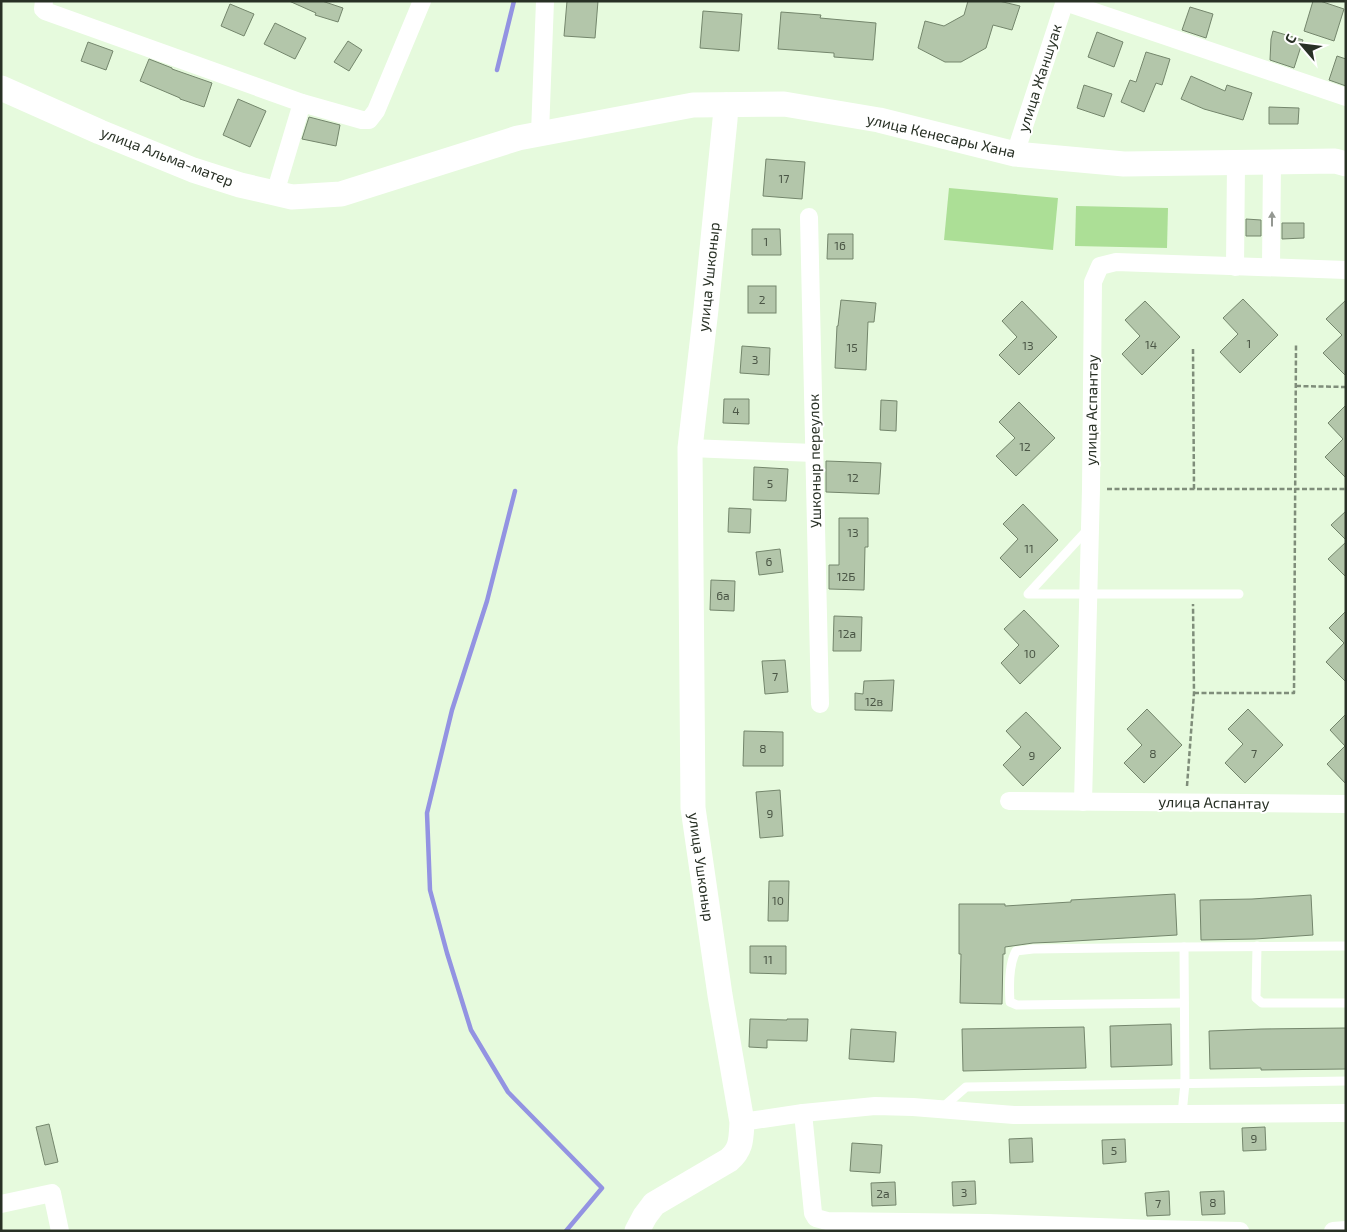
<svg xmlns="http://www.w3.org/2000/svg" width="1347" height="1232" font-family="'Exo 2',sans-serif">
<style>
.green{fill:#acdf96}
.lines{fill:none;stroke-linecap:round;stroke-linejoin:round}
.stream{stroke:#9393e2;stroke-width:4.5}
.building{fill:#b3c6aa;stroke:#74866c}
.path{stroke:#7f8d7a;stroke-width:2.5;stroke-dasharray:5 2.5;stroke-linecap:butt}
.lane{stroke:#fff;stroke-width:9}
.street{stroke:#fff;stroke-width:18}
.secondary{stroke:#fff;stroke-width:25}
.oneway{fill:#949892}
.labels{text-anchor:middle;stroke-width:4;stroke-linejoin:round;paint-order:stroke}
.number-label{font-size:12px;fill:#4b5646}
.street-label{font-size:15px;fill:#283025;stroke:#fff}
</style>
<rect width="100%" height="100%" fill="#e6fadd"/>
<g class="green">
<polygon points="949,188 1058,198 1053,250 944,240"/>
<polygon points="1076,206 1168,208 1167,248 1075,246"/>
</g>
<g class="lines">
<g class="stream">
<polyline points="497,70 514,1"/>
<polyline points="515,491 487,601 452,710 427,813 430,890 447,953 471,1030 508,1092 602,1188 566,1231"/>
</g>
</g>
<g class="building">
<polygon points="289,1 322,1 343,8 338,22 315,15 316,13"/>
<polygon points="567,1 598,1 595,38 564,36"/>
<polygon points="968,1 999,1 1020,6 1012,30 993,25 986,48 961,62 945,62 918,48 925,21 944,26 964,15"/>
<polygon points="1313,1 1320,1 1344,9 1334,41 1304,31"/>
<polygon points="230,4 254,14 244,36 221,26"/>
<polygon points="1190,7 1213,14 1206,38 1182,30"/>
<polygon points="703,11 742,14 739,51 700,48"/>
<polygon points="781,12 821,15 820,18 876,23 873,60 834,57 834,53 778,49"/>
<polygon points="275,23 306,38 295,59 264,44"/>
<polygon points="1273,31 1303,40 1294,68 1270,60 1271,39"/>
<polygon points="1097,32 1123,42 1114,67 1088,57"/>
<polygon points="348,41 362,50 349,71 334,62"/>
<polygon points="88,42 113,51 106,70 81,61"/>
<polygon points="1146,52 1170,59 1162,85 1156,83 1144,112 1121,102 1130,80 1136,82"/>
<polygon points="1337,56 1346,59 1346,86 1329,80"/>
<polygon points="149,59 172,68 172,69 212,83 204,107 180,99 180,98 140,81"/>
<polygon points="1191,76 1225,91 1227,85 1252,93 1243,120 1204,109 1181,99"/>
<polygon points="1084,85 1112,94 1104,117 1077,108"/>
<polygon points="238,99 266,111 250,147 223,135"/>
<polygon points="1269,107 1299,108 1298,124 1269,124"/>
<polygon points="309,117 340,125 336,146 302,139"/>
<polygon points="766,159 805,162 802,199 763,196"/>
<polygon points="1246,219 1261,220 1261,236 1246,236"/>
<polygon points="1282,223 1304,223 1304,238 1282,239"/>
<polygon points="752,229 780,229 781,255 752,255"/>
<polygon points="828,234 853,234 853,259 827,259"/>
<rect x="748" y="286" width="28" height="27"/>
<polygon points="1243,299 1278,335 1240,373 1220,352 1238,334 1223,318"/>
<polygon points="841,300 876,303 874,322 868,322 866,370 835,368 837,326 838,326"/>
<polygon points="1346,300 1346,376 1323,353 1342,335 1326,319"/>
<polygon points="1022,301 1057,337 1019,375 999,355 1017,337 1002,321"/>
<polygon points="1145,301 1180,337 1142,375 1122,354 1140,336 1125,320"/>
<polygon points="742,346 770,348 769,375 740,373"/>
<polygon points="724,399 749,399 749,424 723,423"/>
<polygon points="881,400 897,401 896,431 880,430"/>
<polygon points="1019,402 1055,438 1016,476 996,456 1015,438 999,422"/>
<polygon points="1346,405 1346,478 1325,457 1343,439 1328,423"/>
<polygon points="826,461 881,463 879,494 826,492"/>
<polygon points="754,467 788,469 786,501 753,500"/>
<polygon points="1023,504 1058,540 1020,578 1000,558 1018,539 1003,524"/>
<polygon points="729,508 751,509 750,533 728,532"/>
<polygon points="1346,511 1346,540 1331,525"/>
<polygon points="839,518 868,518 868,547 865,547 864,590 829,589 829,565 839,565"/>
<polygon points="1346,542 1346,577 1328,559"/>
<polygon points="780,549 783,572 759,575 756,552"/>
<polygon points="711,580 735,581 734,611 710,610"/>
<polygon points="1024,610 1059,646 1020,684 1001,663 1019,645 1004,629"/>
<polygon points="1346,611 1346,682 1326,662 1344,643 1329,628"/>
<polygon points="834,616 862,617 861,651 833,651"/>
<polygon points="785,660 788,692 765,694 762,661"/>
<polygon points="894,680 892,711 855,710 855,693 863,694 864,681"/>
<polygon points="1147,709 1182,745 1144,783 1124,763 1142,745 1127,729"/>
<polygon points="1248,709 1283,745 1245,783 1225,763 1243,744 1228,729"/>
<polygon points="1026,712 1061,748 1023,786 1003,765 1021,747 1006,731"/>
<polygon points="1346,714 1346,784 1327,764 1345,746 1330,730"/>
<polygon points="744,731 783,732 783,766 743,766"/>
<polygon points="780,790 783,836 760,838 756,792"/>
<polygon points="769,881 789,881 788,921 768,921"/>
<polygon points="1175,894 1177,935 1057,942 1033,943 1005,947 1005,954 1003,954 1002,1004 960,1003 961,954 959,954 959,904 1005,904 1005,906 1071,902 1071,900"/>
<polygon points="1311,895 1313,935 1255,939 1201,940 1200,900 1252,899"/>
<polygon points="750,946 786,946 786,974 750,973"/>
<polygon points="750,1019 787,1020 787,1019 808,1019 807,1041 767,1040 767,1048 749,1047"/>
<polygon points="1171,1024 1172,1065 1111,1067 1110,1026"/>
<polygon points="1084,1027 1086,1068 963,1071 962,1029"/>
<polygon points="1346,1028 1346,1069 1261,1070 1261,1068 1210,1069 1209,1031 1261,1029"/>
<polygon points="851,1029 896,1032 894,1062 849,1059"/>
<polygon points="49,1124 58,1162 45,1165 36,1127"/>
<polygon points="1265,1127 1266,1150 1243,1151 1242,1128"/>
<polygon points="1032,1138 1033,1162 1010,1163 1009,1139"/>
<polygon points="1125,1139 1126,1162 1103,1164 1102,1140"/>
<polygon points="852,1143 882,1145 880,1173 850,1171"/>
<polygon points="975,1181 976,1204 953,1206 952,1182"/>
<polygon points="895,1182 896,1205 872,1206 871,1183"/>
<polygon points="1169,1191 1170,1215 1147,1216 1145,1193"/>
<polygon points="1224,1191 1225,1214 1202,1215 1200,1192"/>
</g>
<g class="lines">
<g class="path">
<polyline points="1193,349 1194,489"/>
<polyline points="1296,386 1346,387"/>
<polyline points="1107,489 1346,489"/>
<polyline points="1194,693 1294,693 1296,345"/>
<polyline points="1187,786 1194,693 1193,604"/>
</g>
<g class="lane">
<polyline points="1088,529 1028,594 1239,594"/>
<polyline points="1257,946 1256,998 1262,1003 1346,1003"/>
<path d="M1184,947L1033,949L1016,951C1009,964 1009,987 1010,1002L1017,1005L1184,1003"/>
<polyline points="942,1108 966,1087 1346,1081"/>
<polyline points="1182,1114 1185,1083 1184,947 1346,946"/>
</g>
<g class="street">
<polyline points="44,1 43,9 45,11 302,103 362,120 369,120 376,111 422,1"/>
<polyline points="1065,2 1346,97"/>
<polyline points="540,133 545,1"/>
<polyline points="1015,154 1065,1"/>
<polyline points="275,193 302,103"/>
<polyline points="809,217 820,704"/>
<polyline points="1235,267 1236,163"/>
<polyline points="1271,267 1272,162"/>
<polyline points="690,448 814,453"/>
<polyline points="1009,801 1346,804"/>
<polyline points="1083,802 1091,489 1093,282 1100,266 1116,262 1346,270"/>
<polyline points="803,1113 875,1106 913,1107 1014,1115 1346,1113"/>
<polyline points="742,1122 803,1113 813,1213 816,1218 827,1221 987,1223 1154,1229 1240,1231"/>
<polyline points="1,1204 52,1193 60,1231"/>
<polyline points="1333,1231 1346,1230"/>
</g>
<g class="secondary">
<polyline points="1,88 100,132 193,170 240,185 292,197 341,194 518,138 693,105 784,104 879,120 1015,154 1124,164 1335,161 1346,164"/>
<path d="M637,1231L645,1216L654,1204L729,1160C742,1149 741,1138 742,1122L720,995L693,808L690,448L706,309L725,120L726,105"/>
</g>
</g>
<defs><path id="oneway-solid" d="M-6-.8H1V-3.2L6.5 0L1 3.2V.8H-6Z" transform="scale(1.25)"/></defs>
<use class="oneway" href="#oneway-solid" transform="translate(1272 219) rotate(-90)"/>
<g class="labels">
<g class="number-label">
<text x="784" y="183">17</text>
<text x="766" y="246">1</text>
<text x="840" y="250">16</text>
<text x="762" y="304">2</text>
<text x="1249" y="348">1</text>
<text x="1151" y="349">14</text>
<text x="1028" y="350">13</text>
<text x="852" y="352">15</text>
<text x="755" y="364">3</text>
<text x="736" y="415">4</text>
<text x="1025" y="451">12</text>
<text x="853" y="482">12</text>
<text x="770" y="488">5</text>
<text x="853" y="537">13</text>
<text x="1029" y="553">11</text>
<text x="769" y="566">6</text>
<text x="846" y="581">12Б</text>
<text x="723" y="600">6а</text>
<text x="847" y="638">12а</text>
<text x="1030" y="658">10</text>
<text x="775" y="681">7</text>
<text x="874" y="706">12в</text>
<text x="763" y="753">8</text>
<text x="1153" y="758">8</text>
<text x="1254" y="758">7</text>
<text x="1032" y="760">9</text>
<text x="770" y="818">9</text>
<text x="778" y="905">10</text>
<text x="768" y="964">11</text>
<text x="1254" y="1143">9</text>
<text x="1114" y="1155">5</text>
<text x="964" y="1197">3</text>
<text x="883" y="1198">2а</text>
<text x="1213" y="1207">8</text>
<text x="1158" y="1208">7</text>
</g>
<g class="street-label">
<text transform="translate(1040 78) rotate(-72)" y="5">улица Жаншуак</text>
<text transform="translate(941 136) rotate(13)" y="5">улица Кенесары Хана</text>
<text transform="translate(167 157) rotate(21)" y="5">улица Альма-матер</text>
<text transform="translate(709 277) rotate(-84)" y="5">улица Ушконыр</text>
<text transform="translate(1092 410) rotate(-89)" y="5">улица Аспантау</text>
<text transform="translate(815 461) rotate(-91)" y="5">Ушконыр переулок</text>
<text transform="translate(1214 803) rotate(1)" y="5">улица Аспантау</text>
<text transform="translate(701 867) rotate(82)" y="5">улица Ушконыр</text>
</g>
</g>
<rect width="1347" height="1232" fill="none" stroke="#283025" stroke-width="5"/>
<g transform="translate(1302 45) rotate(298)" stroke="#ffffff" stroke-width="4" paint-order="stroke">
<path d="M0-4L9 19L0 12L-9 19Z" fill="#283025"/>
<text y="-8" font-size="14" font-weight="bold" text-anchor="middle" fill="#283025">С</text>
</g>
</svg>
